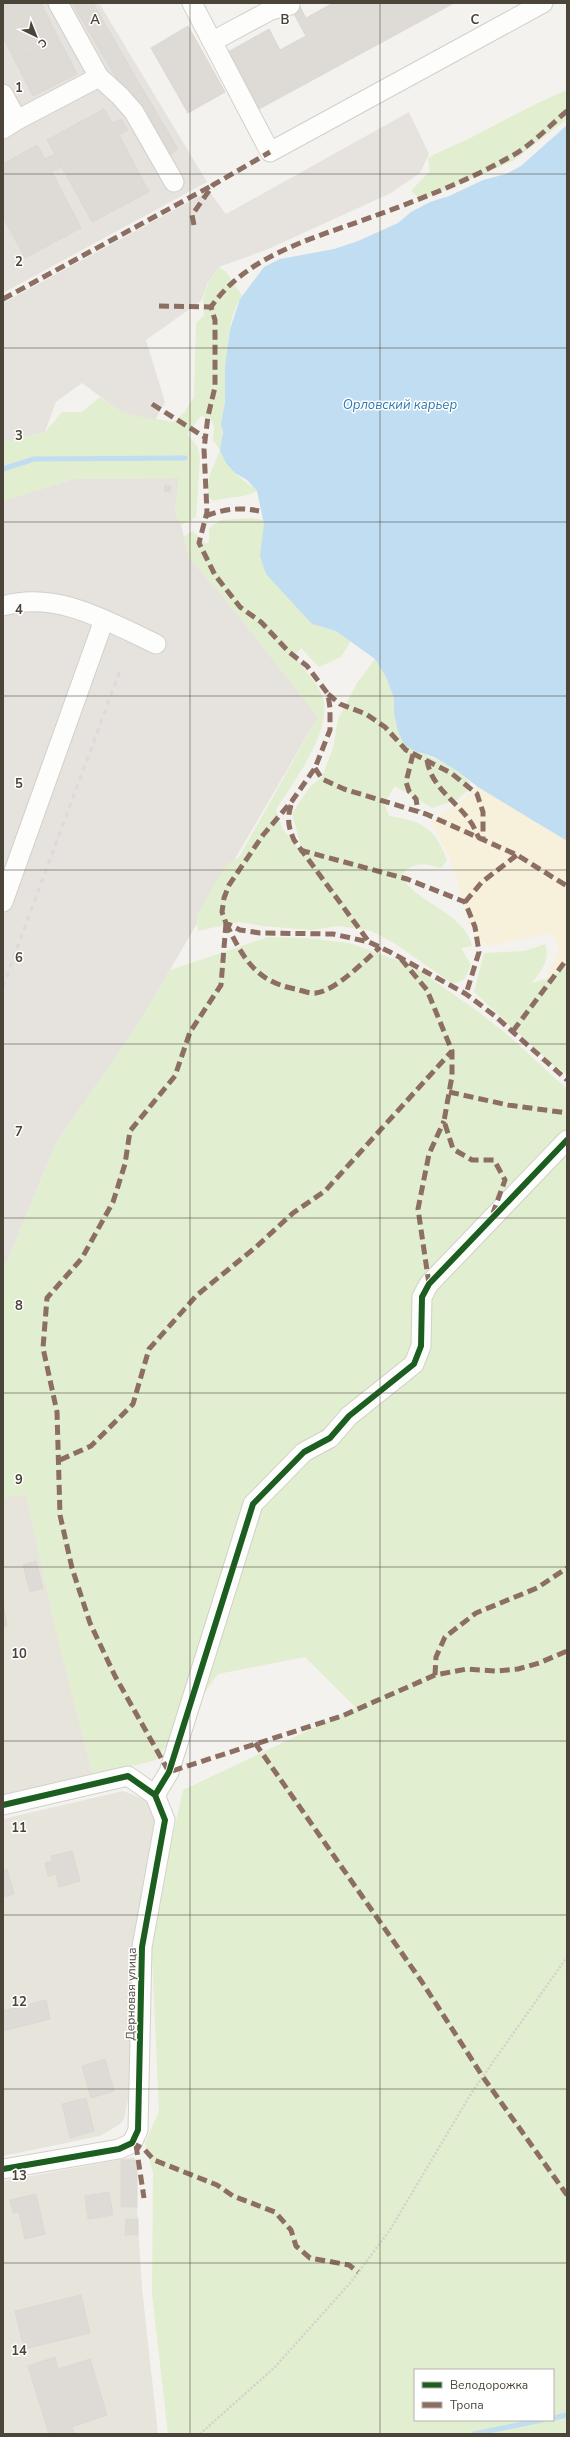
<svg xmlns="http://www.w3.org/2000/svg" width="570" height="2437" font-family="'Nunito Sans',sans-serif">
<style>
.residential{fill:#e7e4dc}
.industrial{fill:#e6e2de}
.green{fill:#e1eecf;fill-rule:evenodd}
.sand{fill:#f7f0da}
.parking{fill:#e6e3df}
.water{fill:#c0ddf1}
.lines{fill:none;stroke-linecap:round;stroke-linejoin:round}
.stream{stroke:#c0ddf1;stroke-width:5}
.building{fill:#dedbd6;stroke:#dcd9d4}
.minor-casing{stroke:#d2d0cb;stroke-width:21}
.path{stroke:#d3d2cc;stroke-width:2.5;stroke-dasharray:2 2;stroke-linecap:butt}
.minor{stroke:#fdfdfc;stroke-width:19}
.rail{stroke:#dbdbda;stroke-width:3;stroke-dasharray:5 5;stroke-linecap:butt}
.quiet{stroke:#8d6e63;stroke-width:5;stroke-dasharray:10 5;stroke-linecap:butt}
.cycleway-casing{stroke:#fff;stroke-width:8}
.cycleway{stroke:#1b5e20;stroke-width:6}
.grid{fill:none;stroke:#4b4439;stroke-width:1;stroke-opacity:0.55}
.labels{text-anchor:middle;stroke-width:3;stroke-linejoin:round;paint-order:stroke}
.street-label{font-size:12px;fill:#4b4439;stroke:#fff}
.water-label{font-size:13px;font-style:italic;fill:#2e7ab2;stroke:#fff}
.grid-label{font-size:13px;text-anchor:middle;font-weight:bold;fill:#4b4439;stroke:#fff;stroke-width:3;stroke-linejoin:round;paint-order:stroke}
</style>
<rect width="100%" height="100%" fill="#f4f2ee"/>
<g class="residential">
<polygon points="26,1494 55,1626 93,1776 3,1795 3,1497"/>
<polygon points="123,1791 149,1801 161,1821 136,1946 128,2100 124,2119 120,2124 100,2136 3,2156 3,1819"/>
<polygon points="134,2157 142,2288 158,2434 3,2434 3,2181"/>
</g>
<g class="industrial">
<polygon points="3,3 99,3 207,182 3,293"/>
<polygon points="179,478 175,513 181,525 189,558 227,601 318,717 140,1021 55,1145 3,1272 3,501 73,479"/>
</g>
<g class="green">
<path d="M567,90V119L513,161L421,200L411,191L430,171L428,158C443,149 460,144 476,135C507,119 534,104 567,90Z"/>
<path d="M219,267L226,272L242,296C222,327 229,367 225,401C223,415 221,426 222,440C223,449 230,463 234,471C236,476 252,486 257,491C244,499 229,496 214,501L208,497L209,477L220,450L213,440L214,427L211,419L201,416L187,434L197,446L200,457L196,517L181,525L175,513L179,478L73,479L3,501V442L45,432L62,412H82L100,397L121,412L173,422L184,413L194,397L196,323L204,315C200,293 207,285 219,267Z"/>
<path d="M251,518L264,520L312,624L336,631L351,641L341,657L319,667L301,648L295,655C302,670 321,684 324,702C329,736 293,782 276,810L282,828L303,855L292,813L310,787L322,777L333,748L338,719L357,683L375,659L386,677L394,698V713L415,751C436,758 453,767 470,782V788L457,800L432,808L395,786L384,803L389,816C423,821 435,828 447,860L441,868C424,863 415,861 402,874C404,878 406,884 410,887C429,907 465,916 472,946L461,948L471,965L464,980L453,984L397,945L372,931L339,926L311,930L263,926L239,922L198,931L196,916L225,866L239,857L318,717L227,601L189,558L184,536L193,531L206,544L209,541V528L221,520Z"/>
<path d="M268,937L305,938L349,943L413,966L476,1010L509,1036L567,1089V2434H168L152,2294L153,2173L145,2143L159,2111L151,1934L183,1790L356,1708L305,1657L218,1674L156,1760L93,1776L55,1626L26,1494L3,1497V1272L55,1145L140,1021L170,970ZM415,2370H553V2420H415Z"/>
<path d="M545,944C551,960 541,970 532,983L552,977L567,965V1074L554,1066L474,992L484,953L525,951Z"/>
</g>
<polygon class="sand" points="478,787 567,841 567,965 545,980 559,951 557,938 548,934 488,946 475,937 450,859 431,821 454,806"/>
<polygon class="parking" points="409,112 429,154 420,173 391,193 266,250 219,267 207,284 201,301 146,340 165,402 155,420 121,412 82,383 56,402 45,432 3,442 3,303 209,191 226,214"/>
<polygon class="water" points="567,125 567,841 478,787 457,771 434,757 415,751 404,744 398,731 394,713 394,698 386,677 375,659 336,631 312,624 266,574 260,556 264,524 257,491 247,480 235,473 226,463 220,450 223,432 221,424 225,402 225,366 230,329 240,299 264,267 280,259 334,249 358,241 398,223 411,212 430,202 449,196 483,180 506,174 521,166"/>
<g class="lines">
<g class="stream">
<polyline points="3,469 34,459 185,458"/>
<polyline points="553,2418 567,2415"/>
<polyline points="474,2434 542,2420"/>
</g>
</g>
<g class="building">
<polygon points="3,3 41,3 59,39 15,61 3,37"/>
<polygon points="72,3 93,3 143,90 128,98"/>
<polygon points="288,3 298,3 306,18 333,3 454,3 259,109 228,52 269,29 280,50 306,36"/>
<polygon points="188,26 225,92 188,113 151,48"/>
<polygon points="59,39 77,74 33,96 15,61"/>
<polygon points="143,90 178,149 168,156 132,96"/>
<polygon points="104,109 112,123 121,119 128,130 119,135 149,192 92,222 47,140"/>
<polygon points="37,145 45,159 55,154 62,167 52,172 81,228 25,258 3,217 3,164"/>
<polygon points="165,485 171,486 170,492 164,491"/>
<polygon points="36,1561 43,1588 30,1592 23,1565"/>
<polygon points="3,1601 7,1626 3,1627"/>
<polygon points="72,1851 80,1881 59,1887 56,1874 48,1876 45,1863 52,1861 51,1856"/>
<polygon points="7,1869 14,1894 3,1897 3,1870"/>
<polygon points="46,2000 50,2019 3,2031 3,2011"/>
<polygon points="105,2059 114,2091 91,2098 82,2066"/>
<polygon points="86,2098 94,2131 70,2138 62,2104"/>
<rect x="121" y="2160" width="16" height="47"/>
<polygon points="109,2192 113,2215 88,2219 85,2196"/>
<polygon points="36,2194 45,2234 25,2239 19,2212 13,2213 10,2200"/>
<polygon points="126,2219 138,2219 138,2235 125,2235"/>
<polygon points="81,2295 90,2333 24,2349 15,2311"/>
<polygon points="55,2357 58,2369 90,2359 107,2415 72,2427 74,2434 49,2434 28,2366"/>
</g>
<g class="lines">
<g class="minor-casing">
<g id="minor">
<polyline points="58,3 99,77"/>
<polyline points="192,3 270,152 543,3"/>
<polyline points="213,41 271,10 290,5"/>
<polyline points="3,94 17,120 3,129"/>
<polyline points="17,120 99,77 120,96 134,112 174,182"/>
<path d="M3,606C57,590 109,622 156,644"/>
<polyline points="3,902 104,620"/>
<polyline points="155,1795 169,1772 253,1504 304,1452 330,1438 349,1416 414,1364 421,1346 422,1297 429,1284 567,1140"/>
<polyline points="3,1805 128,1776 155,1795 165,1820 142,1947 138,2130 132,2143 119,2149 3,2169"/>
</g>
</g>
<g class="path">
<polyline points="566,1568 567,1569"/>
<polyline points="200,2434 275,2367 351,2282 390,2230 472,2092 567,1957"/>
</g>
<use href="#minor" class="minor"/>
<polyline class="rail" points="3,986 121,668"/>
<g class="quiet">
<path d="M567,111C548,127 530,147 508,158C467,181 421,199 377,215C319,237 248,253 211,307L215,320V387L208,416L204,449L207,512L199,543L215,575L240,607L261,622L289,652L307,666L328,694L330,708V730L315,768L292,801L263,835L229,885L224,898L222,912L226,923L240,930L260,933L333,934L369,942L390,952L466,994L495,1016L567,1080"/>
<polyline points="194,225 192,215 213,185 270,152"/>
<polyline points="3,299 213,185"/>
<polyline points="159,306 211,307"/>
<polyline points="152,404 206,438"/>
<path d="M206,516C224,509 240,507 259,511"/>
<polyline points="328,694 340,704 366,714 385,727 406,750 451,773 477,794 483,812 483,840"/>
<polyline points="413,754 406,782 409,791 416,799 418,811"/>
<path d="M427,760C431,787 456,801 470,821C474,826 476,833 479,838"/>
<polyline points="315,768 322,779 344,789 426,814 517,855 567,886"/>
<path d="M291,805C287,819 288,826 294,840L369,942"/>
<polyline points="300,850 407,879 465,902 475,927 479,952 466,994"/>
<polyline points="465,902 482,882 517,855"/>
<polyline points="226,923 221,985 190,1032 175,1076 130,1131 125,1164 113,1202 82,1258 47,1298 43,1348 57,1412 60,1515 72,1568 90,1623 115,1676 169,1772 342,1716 435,1675 467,1669 496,1671 518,1669 539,1663 567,1651"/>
<path d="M226,923C243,958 255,981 295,989C301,990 310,994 316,993C335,991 366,960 380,947"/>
<polyline points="401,959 427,990 452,1051 452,1076 444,1121 453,1149 472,1160 494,1160 505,1180 493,1213"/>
<polyline points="513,1031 567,959"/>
<polyline points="449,1092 508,1105 567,1113"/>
<polyline points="429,1284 418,1209 429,1154 444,1121"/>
<polyline points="60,1460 91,1446 133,1404 149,1349 197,1295 256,1247 293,1213 325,1191 452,1051"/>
<polyline points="435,1675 436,1657 445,1637 476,1613 537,1588 567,1568"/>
<polyline points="255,1743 422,1982 483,2077 567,2195"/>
<polyline points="132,2143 144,2149 154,2160 217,2185 233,2196 275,2212 291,2230 296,2246 310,2258 349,2265 358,2272"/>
<polyline points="136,2145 144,2198"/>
</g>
<g class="cycleway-casing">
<g id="cycleway">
<polyline points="155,1795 169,1772 253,1504 304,1452 330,1438 349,1416 414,1364 421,1346 422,1297 429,1284 567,1140"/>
<polyline points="3,1805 128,1776 155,1795 165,1820 142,1947 138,2130 132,2143 119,2149 3,2169"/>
</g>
</g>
<use href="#cycleway" class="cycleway"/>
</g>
<path class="grid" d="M190,3V2434M380,3V2434M3,174H567M3,348H567M3,522H567M3,696H567M3,870H567M3,1044H567M3,1218H567M3,1393H567M3,1567H567M3,1741H567M3,1915H567M3,2089H567M3,2263H567"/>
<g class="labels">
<g class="street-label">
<text transform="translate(131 1994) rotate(-89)" y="4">Дерновая улица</text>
</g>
<g class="water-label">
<text x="400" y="409">Орловский карьер</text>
</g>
</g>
<g class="grid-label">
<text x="95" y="24">A</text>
<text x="285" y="24">B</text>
<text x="475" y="24">C</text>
<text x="19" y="92">1</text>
<text x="19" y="266">2</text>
<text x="19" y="440">3</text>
<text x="19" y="614">4</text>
<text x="19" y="788">5</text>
<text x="19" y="962">6</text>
<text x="19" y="1136">7</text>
<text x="19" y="1310">8</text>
<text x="19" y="1484">9</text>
<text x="19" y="1658">10</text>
<text x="19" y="1832">11</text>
<text x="19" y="2006">12</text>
<text x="19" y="2180">13</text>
<text x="19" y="2355">14</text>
</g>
<rect width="570" height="2437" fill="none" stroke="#4b4439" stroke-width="8"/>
<rect x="414" y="2369" width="140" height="52" fill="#ffffff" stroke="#b7b4b0"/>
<rect x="422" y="2382" width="20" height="6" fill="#1b5e20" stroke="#b7b4b0"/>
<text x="450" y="2389" font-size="12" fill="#4b4439">Велодорожка</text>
<rect x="422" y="2402" width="20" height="6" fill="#8d6e63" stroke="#b7b4b0"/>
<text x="450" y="2409" font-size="12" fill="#4b4439">Тропа</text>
<g transform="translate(36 36) rotate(137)" stroke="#ffffff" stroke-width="3" paint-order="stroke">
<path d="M0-3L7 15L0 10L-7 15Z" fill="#4b4439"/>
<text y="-6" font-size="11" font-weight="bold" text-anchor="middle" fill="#4b4439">С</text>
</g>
</svg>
